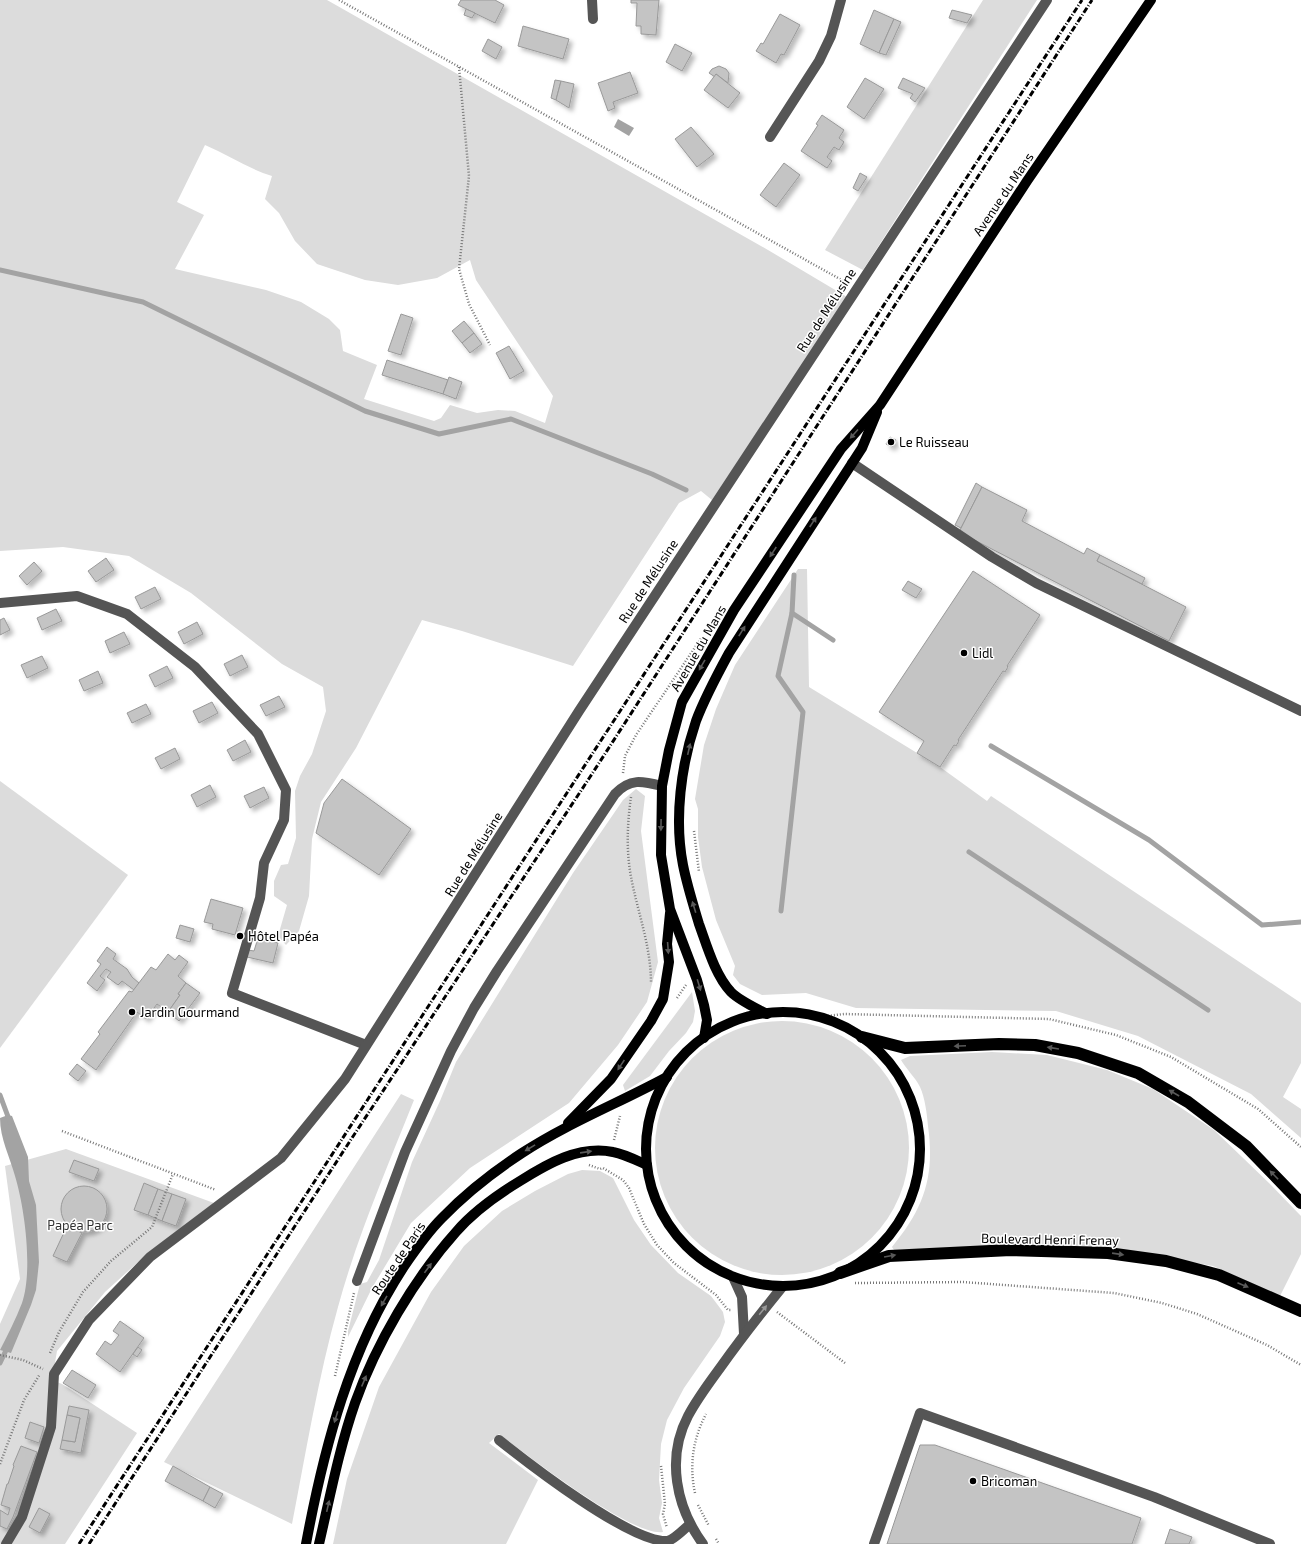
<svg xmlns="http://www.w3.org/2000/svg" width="1301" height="1544" font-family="'Exo 2',sans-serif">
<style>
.green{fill:#dcdcdc;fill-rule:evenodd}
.water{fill:#a3a3a3}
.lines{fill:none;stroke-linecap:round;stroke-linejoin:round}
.stream{stroke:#a3a3a3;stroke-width:5}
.building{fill:#c4c4c4;stroke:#999;filter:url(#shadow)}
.path{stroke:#777;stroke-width:2.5;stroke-dasharray:1 2;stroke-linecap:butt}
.minor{stroke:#555;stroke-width:10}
.major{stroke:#000;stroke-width:10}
.highway{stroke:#000;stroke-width:12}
.rail{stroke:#000;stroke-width:3;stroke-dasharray:6 2 1 2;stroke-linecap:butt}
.oneway{fill:#595959}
.oneway2{fill:#999}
.poi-dot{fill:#000;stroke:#fff;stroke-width:1.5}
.labels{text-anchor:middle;stroke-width:3;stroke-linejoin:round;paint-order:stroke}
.street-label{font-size:13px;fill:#000;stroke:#fff}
.poi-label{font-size:13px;fill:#000;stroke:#fff;text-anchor:start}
.park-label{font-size:13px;fill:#333;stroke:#fff}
</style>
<defs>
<filter id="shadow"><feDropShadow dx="3.5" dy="3.5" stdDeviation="2" flood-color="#0004"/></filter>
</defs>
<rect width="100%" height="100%" fill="#fff"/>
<g class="green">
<path d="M0,0H327L768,250L847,297L712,500L701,491L679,503L573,666L462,631L422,620L356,748L321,802L312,839L309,896L299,931L286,945L278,936L287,905L274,896V881L281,865L288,864L296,838L295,791L300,776L312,754L326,711L323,687L282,664L191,593L129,556L63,547L0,551ZM205,145C228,155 249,169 272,176L265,199L279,213L295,241L317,264L365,280L398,285L437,278L470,260L476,280L553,396L545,423L515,411L498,410L477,413L450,405L441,418L434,421L364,399L377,365L343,351L340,330L329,319L301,302L266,290L175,269L204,215L177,202Z"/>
<polygon points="983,0 1037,0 863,270 825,250"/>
<polygon points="798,569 807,569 809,687 940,767 987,801 991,796 1301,1003 1301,1063 1283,1097 1301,1109 1301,1138 1251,1094 1138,1036 1056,1011 856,1008 806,993 762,995 740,984 733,975 735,966 716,920 702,867 698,837 698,809 695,799 704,745 716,709 735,665"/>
<polygon points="0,781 128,875 0,1048"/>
<polygon points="636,789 645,796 641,831 658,962 647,1002 618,1045 569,1103 470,1168 411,1223 372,1288 348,1337 348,1331 360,1284 367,1282 379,1260 412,1162 440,1101 456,1062 573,873 623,800"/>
<polygon points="692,992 695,1011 693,1022 686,1033 669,1051 650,1076 625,1091 623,1085"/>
<circle cx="782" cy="1148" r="127"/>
<path d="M992,1052L1047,1055L1107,1070L1153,1089L1214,1130L1269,1183L1301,1216V1254L1280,1296L1213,1266L1111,1248L1037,1244L894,1250L892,1247C924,1208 935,1177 928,1126C927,1114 925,1098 920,1087C915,1077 906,1069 901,1060L910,1056Z"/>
<path d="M401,1094L414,1100C387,1168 357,1237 338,1307C318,1378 306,1452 292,1524L164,1462Z"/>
<polygon points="66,1149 214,1203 148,1253 105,1292 57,1351 52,1380 62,1384 137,1433 65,1544 0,1544 0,1324 20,1279 5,1166"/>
<path d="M582,1170L600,1171L613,1178L634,1220L651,1245L678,1273L711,1296L723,1312L725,1322L720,1336L684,1388L667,1420L661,1444L659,1480L662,1503L659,1518L663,1532C632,1537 527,1455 499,1434L489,1443L538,1480L506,1544H333L347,1479L379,1387L431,1292L464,1246L502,1211L535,1191L568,1174Z"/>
</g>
<g class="water">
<polygon points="618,119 634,128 629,136 614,127"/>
<path d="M8,1115L12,1116L28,1157L29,1181L36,1205L39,1262L36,1290L31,1305L11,1353L0,1350C8,1334 16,1319 22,1303C33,1271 25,1209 15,1176C10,1157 0,1139 0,1118Z"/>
</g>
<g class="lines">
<g class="stream">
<polyline points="0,270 143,302 365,411 439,434 511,419 652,474 686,490"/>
<polyline points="794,575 792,613 833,640"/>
<polyline points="991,746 1149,840 1262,925 1301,922"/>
<polyline points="969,852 1208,1010"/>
<polyline points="781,911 803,712 778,676 792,613"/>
<polyline points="0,1095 10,1122"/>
<polyline points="0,1363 8,1346"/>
</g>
</g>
<g class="building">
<polygon points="461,0 495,0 504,5 495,23 458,5"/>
<polygon points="631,0 659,0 656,35 641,34 641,26 636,26 637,3 631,3"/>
<polygon points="466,9 475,13 472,18 464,15"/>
<polygon points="874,10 894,19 879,53 860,44"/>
<polygon points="952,10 972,15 967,23 949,18"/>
<polygon points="780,14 800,25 784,55 781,54 776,63 756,51 761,43 763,44"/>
<polygon points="894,19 901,22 886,55 879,53"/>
<polygon points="523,26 569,39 563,59 518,46"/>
<polygon points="488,39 502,47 496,59 482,51"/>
<polygon points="675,44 692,53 682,71 666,62"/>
<polygon points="719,66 726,69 729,73 728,83 716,74 715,77 709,73 712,69"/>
<polygon points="630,72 638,93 613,102 615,108 608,111 598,83"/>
<polygon points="716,74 740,93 728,108 704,90"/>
<polygon points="865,78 884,89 864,119 847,107"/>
<polygon points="903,78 925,88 915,102 910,98 913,94 898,88"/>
<polygon points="555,80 561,81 556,100 551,98"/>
<polygon points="561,81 574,84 569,108 556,100"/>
<polygon points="822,115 844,130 839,138 844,142 839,150 834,147 827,157 832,161 827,168 801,151 818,125 816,124"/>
<polygon points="691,127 714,154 697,167 675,139"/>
<polygon points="784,163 800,175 776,207 760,195"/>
<polygon points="860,173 867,177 858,191 853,188"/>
<polygon points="401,314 413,318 401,355 388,351"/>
<polygon points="464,321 474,333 462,343 452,331"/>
<polygon points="474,333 482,344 470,353 462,343"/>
<polygon points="509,346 524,371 510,379 496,353"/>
<polygon points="387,360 448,380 443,394 382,375"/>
<polygon points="449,377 462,382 456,399 443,394"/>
<polygon points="890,437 896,440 892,447 886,444"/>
<polygon points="976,483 982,487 961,528 955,525"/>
<polygon points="982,487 1027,510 1022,521 1084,554 1087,548 1100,555 1097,561 1186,607 1169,641 959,532"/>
<polygon points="1100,555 1145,578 1142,584 1097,561"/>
<polygon points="106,558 114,570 96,582 88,571"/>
<polygon points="34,562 42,571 27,585 19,576"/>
<polygon points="973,571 1040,615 1007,666 1008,667 1005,672 1003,671 958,740 959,741 956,746 954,745 940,767 917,753 924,741 879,712"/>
<polygon points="908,581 922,589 916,598 902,590"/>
<polygon points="155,587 161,599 141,609 135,597"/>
<polygon points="56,609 62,621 42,630 37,618"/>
<polygon points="4,618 10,630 0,635 0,620"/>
<polygon points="197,622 203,634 184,644 178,632"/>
<polygon points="124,632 130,644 110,653 105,641"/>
<polygon points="242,655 248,667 230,676 224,664"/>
<polygon points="42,656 48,668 27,678 21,665"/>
<polygon points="167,666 173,678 155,687 149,675"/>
<polygon points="98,671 103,683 84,691 79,680"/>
<polygon points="279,696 285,707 266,716 260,705"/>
<polygon points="212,702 218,713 199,723 193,711"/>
<polygon points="146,704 151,714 132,723 127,713"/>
<polygon points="245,740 251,752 233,761 227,750"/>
<polygon points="175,748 180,759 161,769 155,758"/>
<polygon points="342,779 411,829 379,875 316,833 324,803"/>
<polygon points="210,785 216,797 197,807 191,795"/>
<polygon points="264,787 269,798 250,808 244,796"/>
<polygon points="211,899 243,908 235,935 212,929 213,924 204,922"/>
<polygon points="180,925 194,929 190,942 176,938"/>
<polygon points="258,938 278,943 273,963 247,957 248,950 254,951"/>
<polygon points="107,947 116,954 113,959 127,969 132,977 139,983 134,990 122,981 118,985 107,977 111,972 106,969 100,976 105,980 97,991 87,983 101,964 97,961"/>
<polygon points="168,954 175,960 179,955 188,962 178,976 186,983 178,994 180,995 168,1012 157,1004 146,1019 137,1012 96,1070 81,1059 100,1034 98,1032 129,991 132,992 151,967 156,970"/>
<polygon points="186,983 200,993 179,1021 168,1012 180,995 178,994"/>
<polygon points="77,1064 86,1071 78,1081 69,1074"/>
<polygon points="74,1160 99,1169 94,1181 69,1172"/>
<polygon points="144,1183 158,1189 148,1215 134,1210"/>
<circle cx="84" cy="1209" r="23"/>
<polygon points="158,1189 172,1194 162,1221 148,1215"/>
<polygon points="172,1194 186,1199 176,1226 162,1221"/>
<polygon points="67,1226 82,1233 67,1262 53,1256"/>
<polygon points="120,1321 144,1338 120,1372 96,1354 105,1341 111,1345 119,1335 113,1331"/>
<polygon points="138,1347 142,1350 137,1357 133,1354"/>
<polygon points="72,1370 96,1385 88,1398 63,1383"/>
<polygon points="69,1406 89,1410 81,1453 60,1449 62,1440 75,1442 80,1418 67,1415"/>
<polygon points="67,1415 80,1418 75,1442 62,1440"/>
<polygon points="30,1422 44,1427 39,1443 25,1438"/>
<polygon points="920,1445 935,1445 1141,1518 1132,1544 887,1544"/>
<polygon points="21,1446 37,1452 13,1517 7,1529 0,1526 0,1510 8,1515 10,1508 1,1505 7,1484 8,1484 14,1466 13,1465"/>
<polygon points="173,1466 210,1487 203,1501 165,1481"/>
<polygon points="210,1487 223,1494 215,1508 203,1501"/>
<polygon points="39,1508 50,1514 40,1533 29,1527"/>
<polygon points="1170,1529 1192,1537 1189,1544 1165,1544"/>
</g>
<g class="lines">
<g class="path">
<polyline points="339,0 847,283"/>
<polyline points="459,67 469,176 459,269 469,304 490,345"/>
<polyline points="623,773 625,756 636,735 702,637"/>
<path d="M631,797C627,825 626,854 632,882C639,916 651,948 651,983"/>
<polyline points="694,831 699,872"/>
<polyline points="677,998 686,985"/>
<polyline points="819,1017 844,1014 1049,1019 1116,1035 1171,1057 1258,1109 1301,1147"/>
<polyline points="62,1131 216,1190"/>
<polyline points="614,1140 620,1116"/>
<polyline points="589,1165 600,1169 603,1168 623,1180 629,1188 644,1224 657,1245 674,1263 716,1295 728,1310 731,1310"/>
<polyline points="855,1283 963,1282 1114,1293 1162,1303 1197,1314 1267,1345 1301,1365"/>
<polyline points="777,1312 845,1363"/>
<polyline points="50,1353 59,1332 83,1292 111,1261 152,1227 173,1174"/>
<polyline points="0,1355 23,1360 43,1369"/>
<polyline points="335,1376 354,1293"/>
<polyline points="0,1464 24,1400 40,1374"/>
<polyline points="661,1466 665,1504 663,1514 667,1528"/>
<path d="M695,1493C689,1465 693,1439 706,1414"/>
<polyline points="698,1505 709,1526"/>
<polyline points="716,1539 719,1544"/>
</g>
<g class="minor">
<polyline points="592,0 593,19"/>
<polyline points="770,137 819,61 831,36 841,0"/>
<polyline points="852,463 992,557 1036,583 1301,711"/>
<polyline points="0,603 77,596 127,614 195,667 258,734 286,790 284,820 264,863 260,898 232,993 366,1045"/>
<polyline points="733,1277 742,1297 744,1334"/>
<path d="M357,1281L405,1152L451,1051L474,1008L497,971L615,794C630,778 642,781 662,786"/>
<path d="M499,1440C528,1463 632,1544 668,1541C676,1538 684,1529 690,1524"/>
<polyline points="6,1544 22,1517 51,1427 54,1374 89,1320 150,1257 281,1158 345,1079 579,711 1047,0"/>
<path d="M703,1544C676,1507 666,1458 688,1416C697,1399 709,1383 720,1368C740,1340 761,1313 783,1286"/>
<polyline points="874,1544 920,1413 1154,1497 1270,1544"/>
</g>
<g class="major">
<circle cx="783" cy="1149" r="137"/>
<path d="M767,1014C756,1008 740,1001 731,992C715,975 707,946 699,924C693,904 687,885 683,865C674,819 681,765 696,721C705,697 717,675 729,653L862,448L877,412"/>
<polyline points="704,1038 707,1020 704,1005 697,980 670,909 661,855 662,786 669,750 682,702 734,610 841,449 880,405 1027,181 1151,0"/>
<polyline points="568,1123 611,1079 651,1021 663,999 669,962 667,944 670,913"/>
<path d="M306,1544C324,1447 350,1348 405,1265C416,1249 428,1232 442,1218C466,1193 493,1172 522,1153C568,1123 619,1103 667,1077"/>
<path d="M319,1544C330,1497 339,1449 355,1403C376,1344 414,1279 456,1232C474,1211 497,1195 520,1181C547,1164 579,1145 613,1152C624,1154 636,1160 647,1165"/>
</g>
<g class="highway">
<polyline points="862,1037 905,1048 999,1044 1035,1045 1078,1053 1138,1073 1188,1102 1246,1146 1301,1203"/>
<polyline points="840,1273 889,1256 1011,1250 1108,1253 1166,1261 1219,1275 1301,1311"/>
</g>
<g class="rail">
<polyline points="79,1544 1082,0"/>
<polyline points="89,1544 350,1141 590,777 1092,0"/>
</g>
</g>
<defs><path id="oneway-solid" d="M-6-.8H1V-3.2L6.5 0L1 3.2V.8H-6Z"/></defs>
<g class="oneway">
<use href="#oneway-solid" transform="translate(854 434) rotate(132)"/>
<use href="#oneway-solid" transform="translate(813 522) rotate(-57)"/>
<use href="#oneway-solid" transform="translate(773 552) rotate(123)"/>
<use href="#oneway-solid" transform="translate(742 631) rotate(-58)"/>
<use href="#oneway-solid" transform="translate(702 665) rotate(120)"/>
<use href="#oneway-solid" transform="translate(689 749) rotate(-77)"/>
<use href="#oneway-solid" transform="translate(661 825) rotate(91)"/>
<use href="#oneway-solid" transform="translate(694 907) rotate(-107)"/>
<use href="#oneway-solid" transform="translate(668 948) rotate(86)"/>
<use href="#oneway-solid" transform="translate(699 985) rotate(73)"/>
<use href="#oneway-solid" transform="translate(960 1046) rotate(177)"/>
<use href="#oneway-solid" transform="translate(1053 1048) rotate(-171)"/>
<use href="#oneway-solid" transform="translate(621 1065) rotate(124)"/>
<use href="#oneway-solid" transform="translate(1174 1093) rotate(-150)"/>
<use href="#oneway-solid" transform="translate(530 1148) rotate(149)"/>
<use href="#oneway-solid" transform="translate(586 1152) rotate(-8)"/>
<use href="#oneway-solid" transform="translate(1274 1175) rotate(-134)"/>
<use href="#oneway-solid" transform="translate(1118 1254) rotate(8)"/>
<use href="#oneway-solid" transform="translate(890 1256) rotate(-10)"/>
<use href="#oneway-solid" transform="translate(428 1268) rotate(-54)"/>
<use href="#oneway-solid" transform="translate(1243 1285) rotate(23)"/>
<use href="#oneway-solid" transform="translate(384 1301) rotate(120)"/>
<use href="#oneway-solid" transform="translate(364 1381) rotate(-67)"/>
<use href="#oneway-solid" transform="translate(336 1417) rotate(107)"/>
<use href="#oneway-solid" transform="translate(328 1506) rotate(-77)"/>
</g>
<use class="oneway2" href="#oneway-solid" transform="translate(763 1310) rotate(-51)"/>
<g class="poi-dot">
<circle cx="891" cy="442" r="4"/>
<circle cx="964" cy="653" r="4"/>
<circle cx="240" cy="936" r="4"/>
<circle cx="132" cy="1012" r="4"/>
<circle cx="973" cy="1481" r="4"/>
</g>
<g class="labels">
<g class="street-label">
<text transform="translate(1003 194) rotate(-56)" y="5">Avenue du Mans</text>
<text transform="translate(826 310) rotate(-57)" y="5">Rue de Mélusine</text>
<text transform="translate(648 581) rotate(-57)" y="5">Rue de Mélusine</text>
<text transform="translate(698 648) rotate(-60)" y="5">Avenue du Mans</text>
<text transform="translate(473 854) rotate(-58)" y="5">Rue de Mélusine</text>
<text transform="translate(1050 1239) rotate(1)" y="5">Boulevard Henri Frenay</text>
<text transform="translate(398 1258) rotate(-56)" y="5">Route de Paris</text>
</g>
<g class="poi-label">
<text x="899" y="447">Le Ruisseau</text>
<text x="972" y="658">Lidl</text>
<text x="248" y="941">Hôtel Papéa</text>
<text x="140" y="1017">Jardin Gourmand</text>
<text x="981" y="1486">Bricoman</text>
</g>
<g class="park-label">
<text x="80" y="1230">Papéa Parc</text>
</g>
</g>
</svg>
